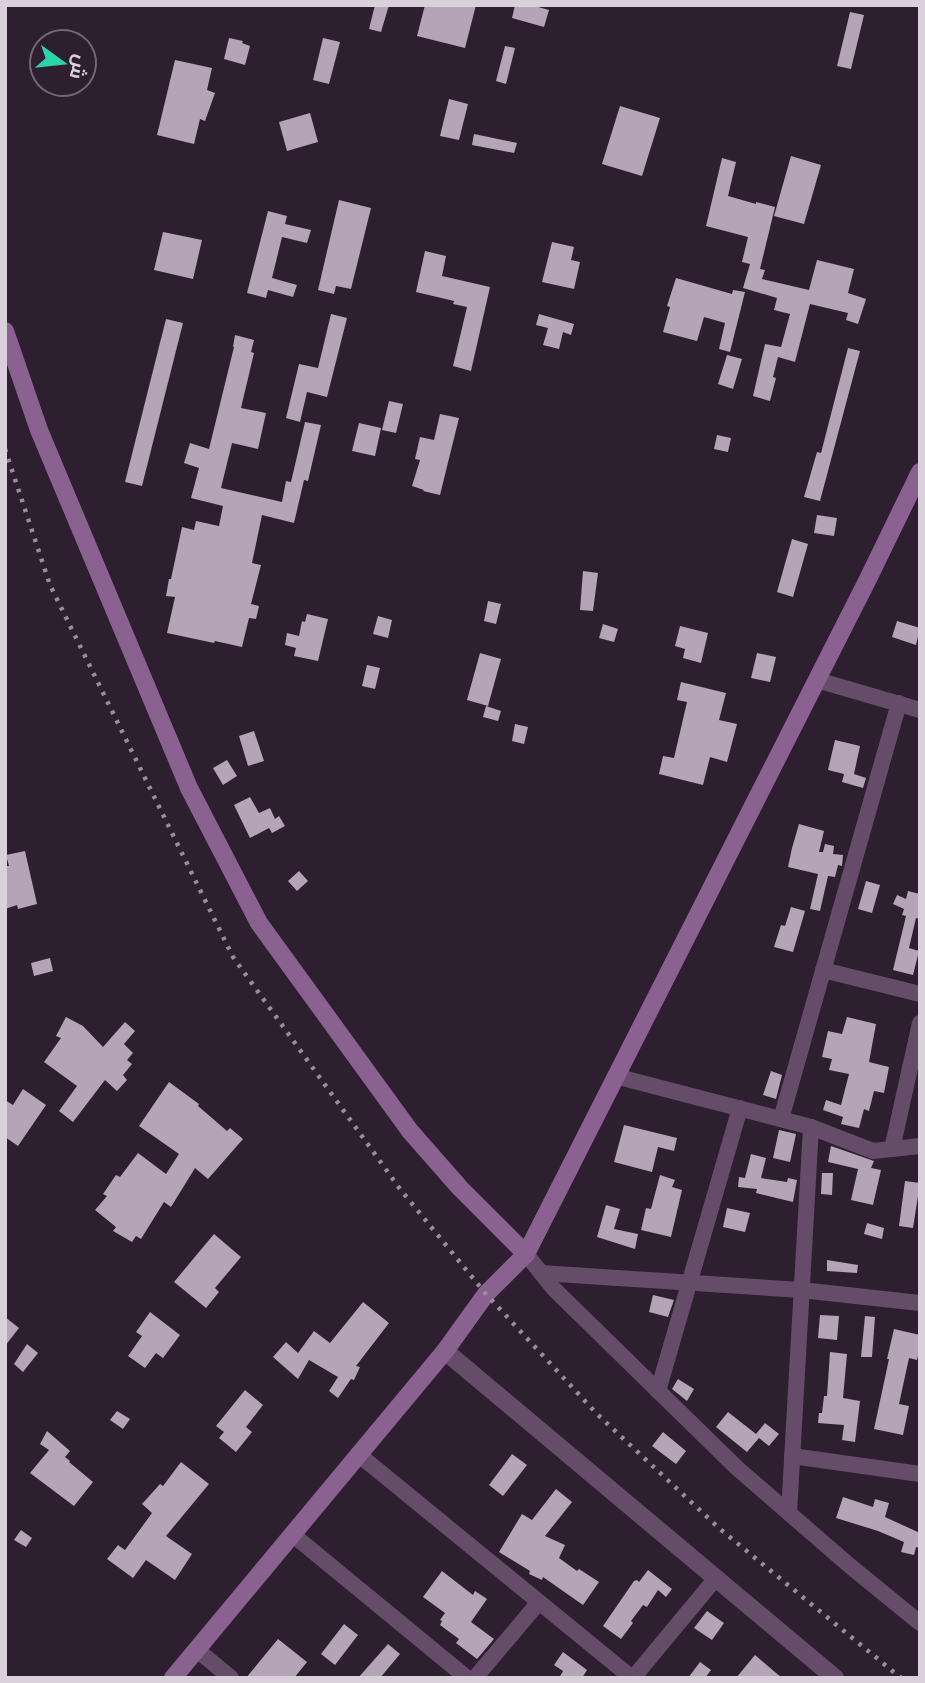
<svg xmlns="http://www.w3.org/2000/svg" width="925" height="1683" font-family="Overpass,Cairo,sans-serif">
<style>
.building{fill:#b5a3b8}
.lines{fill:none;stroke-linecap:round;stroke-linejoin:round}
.minor{stroke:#654c69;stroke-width:16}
.tertiary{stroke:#654c69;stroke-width:18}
.secondary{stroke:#896290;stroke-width:18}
.rail{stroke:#988d9a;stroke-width:4.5;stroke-dasharray:3.5 7;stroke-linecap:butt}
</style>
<rect width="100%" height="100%" fill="#2d1f2f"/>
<g class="building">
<polygon points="375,5 389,5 381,32 369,29"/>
<polygon points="425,5 476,5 465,48 417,36"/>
<polygon points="515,5 531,5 549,10 544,27 512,18"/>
<polygon points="850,12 864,15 851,69 837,66"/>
<polygon points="229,38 243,41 242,43 250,46 245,65 224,59"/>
<polygon points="323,38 340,42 329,84 313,80"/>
<polygon points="505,46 515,48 506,84 496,81"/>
<polygon points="175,60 212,68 207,90 215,93 205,121 200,119 194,144 157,135"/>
<polygon points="449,99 468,104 459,140 440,136"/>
<polygon points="620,106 660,118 642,176 602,164"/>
<polygon points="310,113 318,142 287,151 279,122"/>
<polygon points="474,134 517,143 514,153 472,145"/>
<polygon points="791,156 821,165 804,224 774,216"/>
<polygon points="722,158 736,162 728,196 756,204 756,202 775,207 760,269 765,270 762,279 809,290 817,260 854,269 848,293 866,299 858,324 846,320 848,313 810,304 795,362 778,357 773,377 776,378 770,401 753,396 765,344 781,347 790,314 774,310 777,298 743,288 750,264 742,262 748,237 706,226"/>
<polygon points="339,200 371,208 351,289 336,286 334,294 318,290"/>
<polygon points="268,211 287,216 285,224 311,230 307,243 282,237 272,278 297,285 293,297 268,290 266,298 247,293"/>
<polygon points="163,232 202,240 193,279 154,270"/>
<polygon points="552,242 574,247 571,260 580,262 574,289 542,282"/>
<polygon points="425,251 446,256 442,276 490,287 471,371 453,366 467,307 453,304 454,301 416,292"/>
<polygon points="676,278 732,294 733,290 745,292 730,352 719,349 725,323 704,317 697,341 663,332 670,307 667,306"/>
<polygon points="331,314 347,318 327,397 307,392 300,422 286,418 299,364 318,368"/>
<polygon points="539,314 574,324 571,335 563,332 559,349 543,345 548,328 536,325"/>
<polygon points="166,319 183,323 142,486 125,482"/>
<polygon points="235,335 254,340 251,352 254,353 241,408 266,413 258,449 232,443 221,488 282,502 286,481 291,482 305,422 321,425 308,481 304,480 294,523 262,515 252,563 261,565 251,604 259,606 256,619 249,618 242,647 215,641 214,643 167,633 175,597 166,596 169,579 171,579 182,527 194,530 196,521 219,526 223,506 191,498 199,468 184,463 190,443 209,449 234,347 233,347"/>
<polygon points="848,348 860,351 820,501 804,497 817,452 821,453"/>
<polygon points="727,355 742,359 733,389 718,384"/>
<polygon points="389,401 403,404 396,433 382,430"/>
<polygon points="440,414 459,418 440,495 423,491 424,490 412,486 420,460 415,459 420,437 434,440"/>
<polygon points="359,423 381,428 375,456 352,451"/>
<polygon points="717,435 731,438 728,452 714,449"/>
<polygon points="817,515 837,518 834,536 814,533"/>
<polygon points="792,539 808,544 793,597 777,592"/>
<polygon points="583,571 598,573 593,611 580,610"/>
<polygon points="488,601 501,604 496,624 484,621"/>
<polygon points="307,614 328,619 318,661 294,656 296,648 285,645 287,633 299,636 302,621 305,622"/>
<polygon points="378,616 392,620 388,638 373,634"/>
<polygon points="897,621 920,628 916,645 892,637"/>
<polygon points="603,624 618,629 614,642 599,638"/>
<polygon points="680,626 708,633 701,663 683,658 685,649 675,646"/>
<polygon points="480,653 501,659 488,706 467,700"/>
<polygon points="757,653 776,657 770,682 751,678"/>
<polygon points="367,665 380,668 375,689 362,686"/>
<polygon points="681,682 726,693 719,720 737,724 727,762 710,757 703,785 659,774 663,756 674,758 687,702 677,700"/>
<polygon points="486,706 501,711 498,721 483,717"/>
<polygon points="515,724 528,727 524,744 512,741"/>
<polygon points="254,731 264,761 248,766 239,736"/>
<polygon points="835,740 860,746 854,774 866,778 863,788 842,782 844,774 828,770"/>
<polygon points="227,760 237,776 223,785 213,768"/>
<polygon points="250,797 259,813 270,808 275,819 279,816 285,826 272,833 269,828 250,838 234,805"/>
<polygon points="799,824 824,831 819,852 823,852 825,844 834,846 833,854 843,855 842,866 838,865 835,877 828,876 820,911 810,909 818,874 788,867 792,848"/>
<polygon points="25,851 37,904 18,909 17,905 5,909 5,866 9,866 6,855"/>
<polygon points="299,871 308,881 297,891 288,881"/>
<polygon points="866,881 880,885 872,913 858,909"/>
<polygon points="908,891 920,894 920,919 916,918 909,948 919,951 913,975 893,970 906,916 902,915 904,909 893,904 897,895 906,899"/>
<polygon points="791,907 805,911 793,952 774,947 781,925 785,926"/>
<polygon points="50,958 53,971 34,976 31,963"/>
<polygon points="66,1017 83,1026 103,1047 125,1022 135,1031 124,1044 133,1053 127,1060 132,1064 123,1075 127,1080 117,1091 105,1080 73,1122 59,1111 77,1086 44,1062 61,1038 56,1036"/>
<polygon points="847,1017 876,1024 869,1062 889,1067 884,1093 874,1091 869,1111 864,1109 859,1128 841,1124 843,1117 823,1110 826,1100 841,1105 849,1074 829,1070 832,1059 822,1057 828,1031 842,1034"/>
<polygon points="771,1071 782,1075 776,1099 763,1095"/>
<polygon points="169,1082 199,1104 198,1106 227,1131 230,1128 243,1139 208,1179 195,1168 171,1207 164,1202 141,1239 136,1236 132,1242 113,1231 116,1227 95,1210 107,1196 103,1194 116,1175 120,1177 138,1153 166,1174 179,1154 139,1126"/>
<polygon points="23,1089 46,1105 18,1146 5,1137 5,1100 13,1105"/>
<polygon points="624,1125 677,1138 674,1151 658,1147 652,1172 614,1162"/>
<polygon points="779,1130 796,1134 790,1162 773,1158"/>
<polygon points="831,1146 874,1161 871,1168 881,1170 873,1205 851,1200 858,1169 828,1162"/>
<polygon points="751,1154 766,1158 761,1178 787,1182 788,1178 797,1180 793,1202 756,1193 757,1189 738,1187 739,1177 745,1178"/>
<polygon points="822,1173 833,1173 832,1195 821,1194"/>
<polygon points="660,1175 675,1180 672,1187 682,1190 671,1237 641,1230 646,1208 651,1209"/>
<polygon points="905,1181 920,1183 913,1228 899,1226"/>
<polygon points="606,1205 620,1209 614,1229 638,1234 635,1249 597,1237"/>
<polygon points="727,1208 750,1213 745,1232 723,1227"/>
<polygon points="867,1223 884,1228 882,1239 864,1234"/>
<polygon points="214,1234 241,1257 215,1288 219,1292 206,1308 174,1282"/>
<polygon points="827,1260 858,1265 857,1273 827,1271"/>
<polygon points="653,1295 674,1300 668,1317 649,1312"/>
<polygon points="363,1302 389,1323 356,1366 360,1367 354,1380 351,1379 338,1398 329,1391 338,1377 309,1360 298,1379 273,1357 286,1342 298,1353 314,1331 330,1343"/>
<polygon points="150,1312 180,1335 163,1358 156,1353 145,1368 128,1356 142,1336 136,1332"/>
<polygon points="820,1315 839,1316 837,1340 818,1338"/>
<polygon points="865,1316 875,1317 872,1357 861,1357"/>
<polygon points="5,1317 19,1328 5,1346"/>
<polygon points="894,1329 920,1335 920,1346 917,1360 909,1358 899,1404 909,1406 903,1435 874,1429 889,1359 887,1359"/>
<polygon points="27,1344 38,1353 23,1372 14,1364"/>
<polygon points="830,1352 847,1354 843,1398 860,1401 855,1442 842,1440 844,1425 818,1423 819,1413 822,1413 824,1396 827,1396"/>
<polygon points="678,1379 694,1389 687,1401 672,1389"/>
<polygon points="245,1390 263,1405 246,1427 252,1432 236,1452 219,1438 224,1432 216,1426"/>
<polygon points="117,1411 130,1419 123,1429 110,1420"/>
<polygon points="728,1412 756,1434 765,1423 779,1434 769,1446 759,1438 747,1452 716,1427"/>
<polygon points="47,1431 70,1451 65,1457 70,1461 69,1462 93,1482 74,1506 30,1473 49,1450 40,1444"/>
<polygon points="663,1432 686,1451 676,1464 652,1446"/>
<polygon points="512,1454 527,1465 503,1496 489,1485"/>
<polygon points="181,1462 209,1484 166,1536 192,1554 175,1580 146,1560 133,1578 107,1559 118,1545 125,1550 152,1513 142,1504 160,1484 163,1486"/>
<polygon points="556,1489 572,1502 545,1536 565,1545 559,1558 577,1571 579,1569 599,1582 583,1605 543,1577 542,1580 529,1574 530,1571 499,1552 522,1514 532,1520"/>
<polygon points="843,1497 873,1507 875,1499 889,1503 885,1517 920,1533 920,1548 916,1547 914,1555 901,1552 904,1542 878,1531 836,1518"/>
<polygon points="21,1530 32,1538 26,1547 14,1540"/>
<polygon points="648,1570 672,1589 666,1597 658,1590 647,1607 643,1605 631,1621 633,1623 621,1639 603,1626 634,1581 637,1580 639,1582"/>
<polygon points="442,1571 473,1595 475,1591 487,1599 471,1622 494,1639 477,1659 456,1643 459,1639 440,1625 442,1621 440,1620 445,1613 423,1597"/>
<polygon points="707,1611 724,1623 712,1640 694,1628"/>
<polygon points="344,1624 358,1635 335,1665 321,1654"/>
<polygon points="278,1639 307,1662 294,1678 246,1678"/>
<polygon points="388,1644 400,1654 380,1678 358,1678"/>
<polygon points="563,1652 587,1670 582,1678 559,1678 563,1671 554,1665"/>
<polygon points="755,1655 782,1678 736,1678"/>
<polygon points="700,1662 711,1670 705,1678 688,1678"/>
</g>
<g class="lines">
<g class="minor">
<polyline points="817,680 920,710"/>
<polyline points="823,970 920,994"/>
<polyline points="615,1076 811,1127 873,1151 920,1146"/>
<polyline points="781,1119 899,703"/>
<polyline points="892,1149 920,1023"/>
<polyline points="526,1254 554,1289 737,1468 850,1566 920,1623"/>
<polyline points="541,1273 801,1290 920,1303"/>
<polyline points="658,1391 740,1108"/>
<polyline points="358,1454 632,1678"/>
<polyline points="792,1456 920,1474"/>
<polyline points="789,1513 811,1127"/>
<polyline points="292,1534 467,1678"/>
<polyline points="196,1649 231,1678"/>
<polyline points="475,1678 539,1602"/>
<polyline points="633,1678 716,1578"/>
</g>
<polyline class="tertiary" points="445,1351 835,1678"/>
<g class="secondary">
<polyline points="5,331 39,430 189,788 259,923 410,1131 460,1188 526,1254"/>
<polyline points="173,1678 445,1351 486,1294 526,1254 868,579 920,472"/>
</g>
<polyline class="rail" points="5,449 50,585 233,957 400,1189 486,1294 597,1414 720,1529 901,1678"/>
</g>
<rect width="925" height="1683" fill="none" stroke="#dad0db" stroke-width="14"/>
<g transform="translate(63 63) rotate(105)"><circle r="33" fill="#2d1f2f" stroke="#726674" stroke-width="2"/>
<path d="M0-5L12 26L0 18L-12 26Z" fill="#2bd5ac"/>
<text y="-10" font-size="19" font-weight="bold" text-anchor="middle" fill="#dad0db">ش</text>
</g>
</svg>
